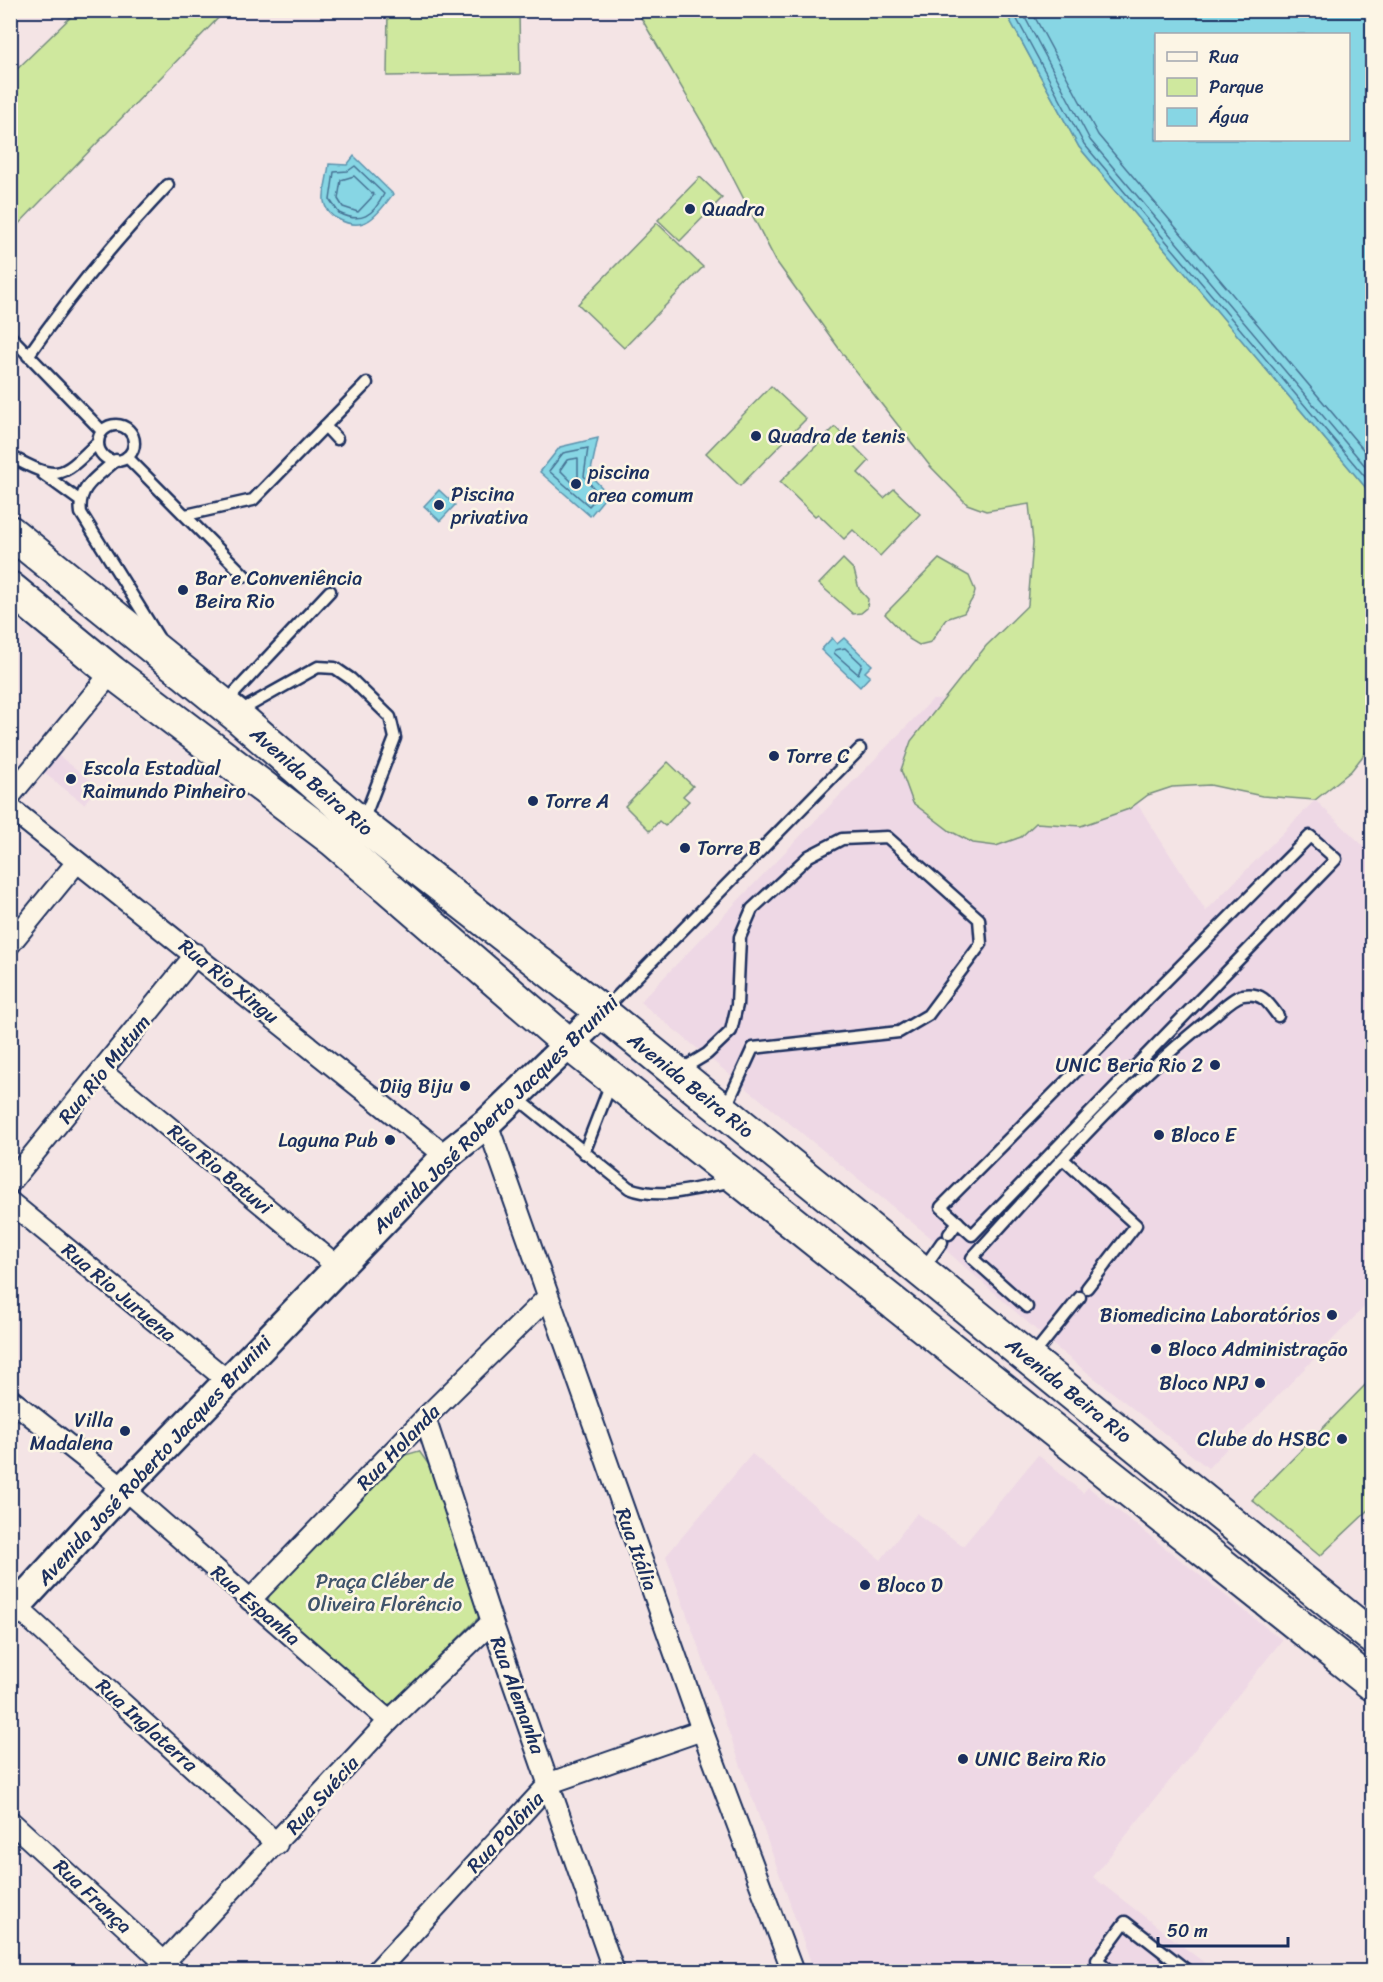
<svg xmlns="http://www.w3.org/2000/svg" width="1383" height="1982" font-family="Sriracha,sans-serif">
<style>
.built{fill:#eed8e5}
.green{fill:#cfe89e;stroke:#758c7e;stroke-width:1.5}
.water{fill:#87d6e4;stroke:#5c93ae;stroke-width:1.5;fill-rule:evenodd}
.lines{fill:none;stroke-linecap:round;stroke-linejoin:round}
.shore{stroke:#467294;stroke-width:1.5}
.service-casing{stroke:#1b2f5e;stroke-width:15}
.minor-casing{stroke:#1b2f5e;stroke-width:24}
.secondary-casing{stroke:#1b2f5e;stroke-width:33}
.primary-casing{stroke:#1b2f5e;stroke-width:36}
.service{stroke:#fcf5e5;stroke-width:10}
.minor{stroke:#fcf5e5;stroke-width:20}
.secondary{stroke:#fcf5e5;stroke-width:28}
.primary{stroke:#fcf5e5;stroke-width:32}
.poi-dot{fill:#1b2f5e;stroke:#fcf5e5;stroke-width:2}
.labels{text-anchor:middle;stroke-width:5;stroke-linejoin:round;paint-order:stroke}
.poi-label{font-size:20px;fill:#1b2f5e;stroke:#fcf5e5;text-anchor:start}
.street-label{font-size:20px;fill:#1b2f5e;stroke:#fcf5e5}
.park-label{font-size:20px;fill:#3f546b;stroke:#fcf5e5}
</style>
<rect width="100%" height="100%" fill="#f4e4e5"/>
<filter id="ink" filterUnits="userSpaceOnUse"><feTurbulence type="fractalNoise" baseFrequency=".0167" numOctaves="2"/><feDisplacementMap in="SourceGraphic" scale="12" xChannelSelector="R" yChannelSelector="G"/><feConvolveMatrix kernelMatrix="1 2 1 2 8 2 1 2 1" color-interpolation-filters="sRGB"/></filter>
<g filter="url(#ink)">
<g class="built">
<polygon points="1067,694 1206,911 1315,800 1372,854 1372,1299 1208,1468 1059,1350 940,1245 640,1002 932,700"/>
<polygon points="58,755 98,786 84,804 44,773"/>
<polygon points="752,1454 881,1560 917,1513 963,1546 1038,1455 1083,1493 1088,1487 1282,1640 1093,1877 1215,1971 814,1971 666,1556"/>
</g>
<g class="green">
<polygon points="77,11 225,11 11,232 11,75"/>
<polygon points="388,11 519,11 520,74 387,76"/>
<polygon points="637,11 1005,11 1079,147 1372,495 1372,751 1366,752 1351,771 1315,800 1262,796 1210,785 1172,787 1148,795 1129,809 1081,826 1036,823 1021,837 996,846 973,843 950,831 913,803 901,770 911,741 986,646 1028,605 1033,542 1029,504 986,511 967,504 930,466 853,368 776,261 720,153"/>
<polygon points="700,177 722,198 680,241 658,220"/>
<polygon points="657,223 703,267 624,348 578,304"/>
<polygon points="771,386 806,419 740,486 706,453"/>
<polygon points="835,427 869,461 858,473 884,498 894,489 920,514 880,556 853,530 844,539 818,514 815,516 780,482"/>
<polygon points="843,559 854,570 859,589 868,599 867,608 861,613 853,614 819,584"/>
<polygon points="939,559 969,576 975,590 974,596 964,613 946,619 931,642 919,645 909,639 885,614"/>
<polygon points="668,762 693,786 683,796 689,801 665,826 659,821 650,831 625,806"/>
<polygon points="1372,1378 1372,1507 1320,1556 1252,1500"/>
<polygon points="419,1451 429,1465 480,1604 480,1616 393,1704 380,1704 268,1604 269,1595 395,1458"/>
</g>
<g class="water">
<path d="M1005,11H1372V495L1079,147ZM1156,34H1348V140H1156Z"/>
<path d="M354,156L393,194C378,214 365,234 338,219C331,216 325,209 324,201C323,190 328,175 329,164L347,165Z"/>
<polygon points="598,438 590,475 608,494 590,516 540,472 560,447"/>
<polygon points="439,490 455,505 440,521 424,506"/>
<polygon points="844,638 872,665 865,672 870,676 860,687 821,650 832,638 837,644"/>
</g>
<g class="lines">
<g class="shore">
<polyline points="1012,10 1084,144 1372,485"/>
<polyline points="1021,10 1090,140 1372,474"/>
<polyline points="1031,10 1098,135 1372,460"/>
<path d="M355,166L384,194C373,216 361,224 339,213L330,200L334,172L348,171Z"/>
<polygon points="354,176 374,195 358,212 343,207 338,199 341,180"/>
<polygon points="588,448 584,476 599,495 589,506 549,471 563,453"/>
<polygon points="578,458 578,481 574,484 560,470 567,460"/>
<polygon points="845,648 862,664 858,674 834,653 835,650"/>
</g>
<g class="service-casing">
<g id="service">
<polyline points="10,336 102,431"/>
<path d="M28,356C70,295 117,239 168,185"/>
<circle cx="116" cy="443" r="18"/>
<polyline points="325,426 337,439"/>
<path d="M10,456C59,482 60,479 98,442"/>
<polyline points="127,457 245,576"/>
<path d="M116,460C98,477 77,486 81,513L158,637"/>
<polyline points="43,474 79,500"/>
<polyline points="186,515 253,500 367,383"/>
<polyline points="225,703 330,591"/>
<polyline points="238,712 318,667 335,668 351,679 390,717 395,738 363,821"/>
<polygon points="1310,836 1336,859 972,1235 941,1207"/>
<polyline points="604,1010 860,749"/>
<polyline points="679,1071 707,1054 731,1031 737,1005 740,937 752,909 809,856 842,839 887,837 979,919 981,944 928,1015 899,1032 753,1048 725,1109"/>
<path d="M516,1097L629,1188C661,1201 700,1187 733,1181"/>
<polyline points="584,1153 611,1083"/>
<polyline points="1063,1159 1136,1225 1087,1288"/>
<polyline points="949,1234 958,1222"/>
<polyline points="923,1269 942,1242"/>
<path d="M1027,1307L972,1258C1048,1175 1124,1086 1213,1016C1221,1010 1233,997 1243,995C1262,992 1268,1002 1278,1016"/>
<polyline points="1031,1358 1080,1297"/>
<polyline points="1112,1972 1097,1960 1125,1922 1189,1972"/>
</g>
</g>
<g class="minor-casing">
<g id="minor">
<polyline points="10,796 112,672"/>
<polyline points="10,808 446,1156"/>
<polyline points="10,944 77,862"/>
<polyline points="102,1072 338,1267"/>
<polyline points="487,1123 702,1730 793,1972"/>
<polyline points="10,1183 196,954"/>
<polyline points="10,1202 228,1381"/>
<polyline points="10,1399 124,1489 389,1721"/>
<polyline points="425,1418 492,1622 614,1972"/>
<polyline points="250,1600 425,1418 548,1297"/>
<polyline points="10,1601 277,1844"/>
<polyline points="10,1821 175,1972"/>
<polyline points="155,1972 389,1721 492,1622"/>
<polyline points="376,1972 550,1783 702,1730"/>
</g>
</g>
<g class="secondary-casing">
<polyline id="secondary" points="10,1613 124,1489 446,1156 487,1123 602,1012"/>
</g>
<g class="primary-casing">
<g id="primary">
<polyline points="10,532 235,714 361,824 602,1012 1372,1637"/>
<polyline points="10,588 112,672 333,840 570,1045 1372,1684"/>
</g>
</g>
<use href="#service" class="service"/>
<use href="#minor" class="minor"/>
<use href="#secondary" class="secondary"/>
<use href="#primary" class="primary"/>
</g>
</g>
<g class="poi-dot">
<circle cx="690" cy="209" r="6"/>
<circle cx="756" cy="436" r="6"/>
<circle cx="576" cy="484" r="6"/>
<circle cx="439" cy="505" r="6"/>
<circle cx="183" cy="590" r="6"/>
<circle cx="774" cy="756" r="6"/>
<circle cx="71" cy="779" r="6"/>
<circle cx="533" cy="801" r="6"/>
<circle cx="685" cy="848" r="6"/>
<circle cx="1215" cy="1065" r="6"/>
<circle cx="465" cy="1086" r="6"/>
<circle cx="1159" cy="1135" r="6"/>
<circle cx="390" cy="1140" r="6"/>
<circle cx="1332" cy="1315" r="6"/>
<circle cx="1156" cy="1349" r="6"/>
<circle cx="1260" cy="1383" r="6"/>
<circle cx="125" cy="1431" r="6"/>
<circle cx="1342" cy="1439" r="6"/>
<circle cx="865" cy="1585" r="6"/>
<circle cx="963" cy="1759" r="6"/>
</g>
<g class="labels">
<g class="poi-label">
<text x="702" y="216">Quadra</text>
<text x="768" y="443">Quadra de tenis</text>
<text x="588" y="479">piscina<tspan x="588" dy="23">area comum</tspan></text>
<text x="451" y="501">Piscina<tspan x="451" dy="23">privativa</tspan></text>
<text x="195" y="585">Bar e Conveniência<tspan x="195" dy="23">Beira Rio</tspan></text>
<text x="786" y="763">Torre C</text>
<text x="83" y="775">Escola Estadual<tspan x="83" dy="23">Raimundo Pinheiro</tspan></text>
<text x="545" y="808">Torre A</text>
<text x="697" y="855">Torre B</text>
<text x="1203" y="1072" text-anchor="end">UNIC Beria Rio 2</text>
<text x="453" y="1093" text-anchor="end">Diig Biju</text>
<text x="1171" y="1142">Bloco E</text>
<text x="378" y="1147" text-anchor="end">Laguna Pub</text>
<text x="1320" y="1322" text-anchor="end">Biomedicina Laboratórios</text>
<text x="1168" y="1356">Bloco Administração</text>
<text x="1248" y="1390" text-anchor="end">Bloco NPJ</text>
<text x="113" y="1427" text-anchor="end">Villa<tspan x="113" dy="23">Madalena</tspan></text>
<text x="1330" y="1446" text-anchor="end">Clube do HSBC</text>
<text x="877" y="1592">Bloco D</text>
<text x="975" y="1766">UNIC Beira Rio</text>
</g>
<g class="street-label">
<text transform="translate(312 781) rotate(41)" y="7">Avenida Beira Rio</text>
<text transform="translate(229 981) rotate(39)" y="7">Rua Rio Xingu</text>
<text transform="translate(104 1069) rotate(-51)" y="7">Rua Rio Mutum</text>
<text transform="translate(691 1085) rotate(39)" y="7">Avenida Beira Rio</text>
<text transform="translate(495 1114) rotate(-44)" y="7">Avenida José Roberto Jacques Brunini</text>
<text transform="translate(220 1169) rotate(40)" y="7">Rua Rio Batuvi</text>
<text transform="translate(119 1292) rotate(40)" y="7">Rua Rio Juruena</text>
<text transform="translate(1069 1390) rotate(39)" y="7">Avenida Beira Rio</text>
<text transform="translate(398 1447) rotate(-46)" y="7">Rua Holanda</text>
<text transform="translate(154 1460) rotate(-47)" y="7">Avenida José Roberto Jacques Brunini</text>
<text transform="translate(637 1549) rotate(70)" y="7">Rua Itália</text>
<text transform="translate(256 1605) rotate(41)" y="7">Rua Espanha</text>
<text transform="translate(518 1695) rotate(70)" y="7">Rua Alemanha</text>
<text transform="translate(147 1725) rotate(42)" y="7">Rua Inglaterra</text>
<text transform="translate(322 1795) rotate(-48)" y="7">Rua Suécia</text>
<text transform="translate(505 1832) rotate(-47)" y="7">Rua Polônia</text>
<text transform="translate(93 1896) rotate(43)" y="7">Rua França</text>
</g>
<g class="park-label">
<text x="385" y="1588">Praça Cléber de<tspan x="385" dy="23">Oliveira Florêncio</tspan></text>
</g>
</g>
<rect width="1383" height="1982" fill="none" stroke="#fcf5e5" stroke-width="36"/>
<rect x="18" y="18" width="1347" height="1946" fill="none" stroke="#1b2f5e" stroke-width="2" filter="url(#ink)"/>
<rect x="1155" y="33" width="195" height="108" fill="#fcf5e5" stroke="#a2a6af" stroke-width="1.5"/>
<rect x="1167" y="52" width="30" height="9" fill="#fcf5e5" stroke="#a2a6af" stroke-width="1.5"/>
<text x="1209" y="63" font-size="18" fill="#1b2f5e">Rua</text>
<rect x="1167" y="78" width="30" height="18" fill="#cfe89e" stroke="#a2a6af" stroke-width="1.5"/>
<text x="1209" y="93" font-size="18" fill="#1b2f5e">Parque</text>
<rect x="1167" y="108" width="30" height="18" fill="#87d6e4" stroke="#a2a6af" stroke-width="1.5"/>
<text x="1209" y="123" font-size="18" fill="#1b2f5e">Água</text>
<path d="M1158 1937v9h130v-9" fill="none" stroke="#1b2f5e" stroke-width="3"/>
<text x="1167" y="1937" font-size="18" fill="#1b2f5e" stroke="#fcf5e5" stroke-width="4.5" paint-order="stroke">50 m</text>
</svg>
